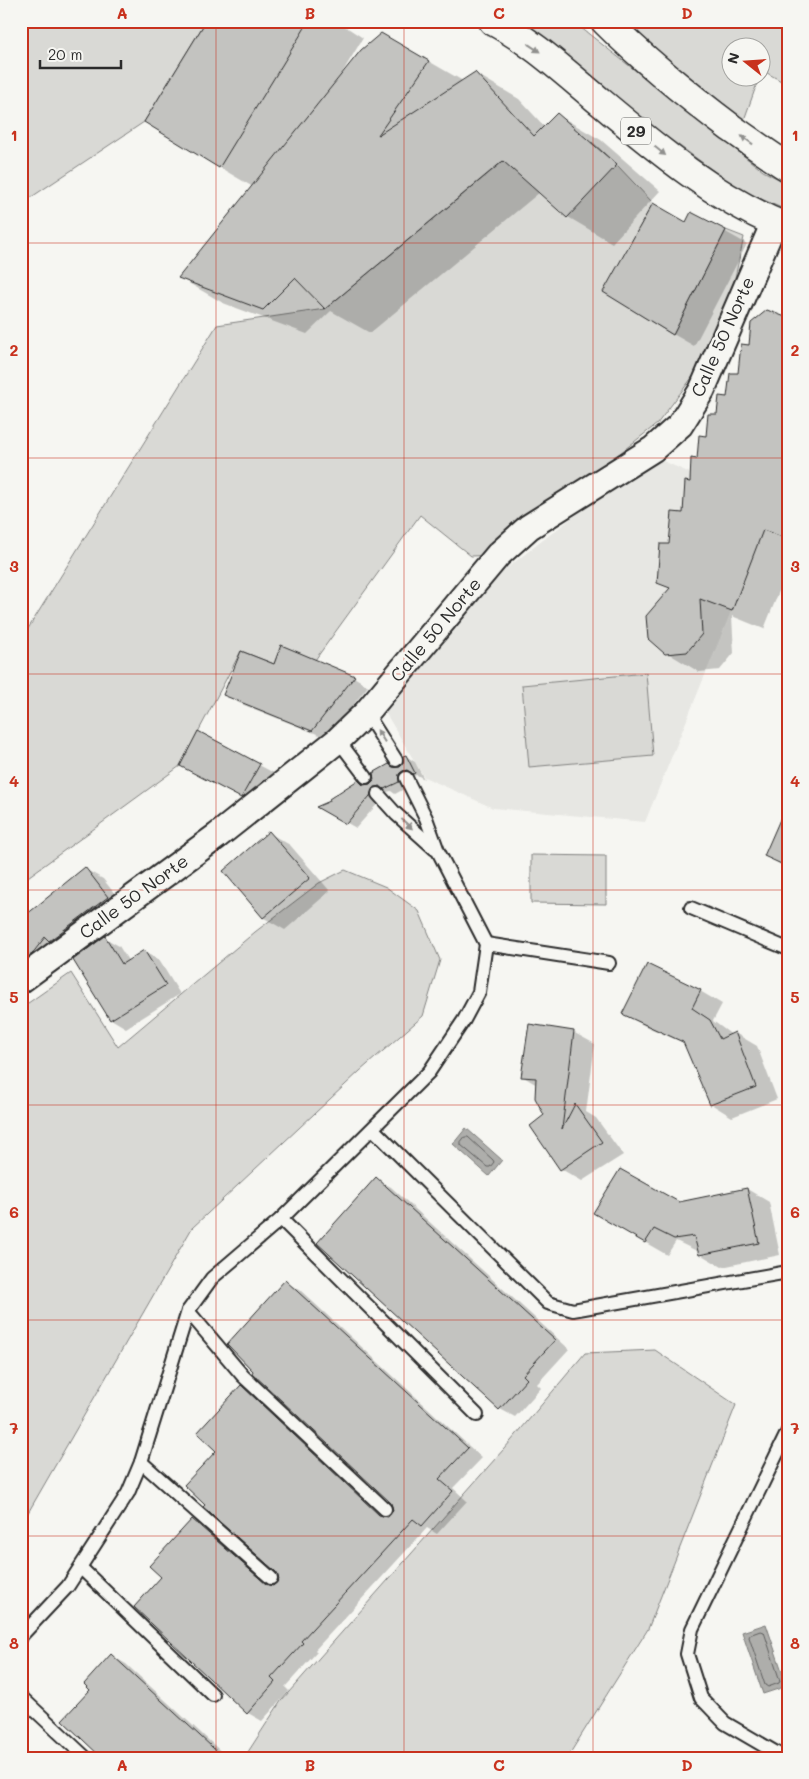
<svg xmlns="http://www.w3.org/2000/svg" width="809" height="1779" font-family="Mali,sans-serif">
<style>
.built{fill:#e7e7e3}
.green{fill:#d9d9d5;stroke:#828280}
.water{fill:#aeaeab;stroke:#7a7a78}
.shadow{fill:#0003}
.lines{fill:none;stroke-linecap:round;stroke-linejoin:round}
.shore{stroke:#5f5f5e;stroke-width:1}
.building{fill:#c3c3c0;stroke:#2b2b2b}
.lane-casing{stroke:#2b2b2b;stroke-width:16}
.street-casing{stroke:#2b2b2b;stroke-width:29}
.primary-casing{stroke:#2b2b2b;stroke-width:31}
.lane{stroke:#f6f6f2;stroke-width:12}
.street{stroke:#f6f6f2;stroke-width:25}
.primary{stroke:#f6f6f2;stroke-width:28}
.oneway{fill:#90908e}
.grid{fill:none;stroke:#c8321e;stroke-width:1;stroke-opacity:0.55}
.labels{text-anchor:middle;stroke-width:5;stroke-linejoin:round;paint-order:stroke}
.shield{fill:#f6f6f2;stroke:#686867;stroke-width:1}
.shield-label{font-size:16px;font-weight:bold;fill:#2b2b2b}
.street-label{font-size:18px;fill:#2b2b2b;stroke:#f6f6f2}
.neatline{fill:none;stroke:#c8321e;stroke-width:2}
.grid-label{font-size:16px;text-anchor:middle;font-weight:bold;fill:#c8321e}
</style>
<rect width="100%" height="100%" fill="#f6f6f2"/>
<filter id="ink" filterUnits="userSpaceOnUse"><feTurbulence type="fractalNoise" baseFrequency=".02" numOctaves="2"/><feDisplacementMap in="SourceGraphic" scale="10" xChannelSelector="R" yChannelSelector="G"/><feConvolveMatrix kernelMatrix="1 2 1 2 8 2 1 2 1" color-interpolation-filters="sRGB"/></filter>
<g filter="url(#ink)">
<polygon class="built" points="767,310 788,472 645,822 493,808 424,777 379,702 485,585 652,456 690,473 691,458 697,458 706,436 708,414 717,414 727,397 730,373 738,373 741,344 749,344 751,323"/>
<g class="green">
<polygon points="21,21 206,21 144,122 30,198 21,198"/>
<polygon points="509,21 572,21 580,27 763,171 788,184 788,211 737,188"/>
<polygon points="621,21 788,21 788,85 762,70 762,48 732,48 732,78 759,78 744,120"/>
<polygon points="592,142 617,165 653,203 604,292 673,335 726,230 744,237 728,309 700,367 657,424 606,464 498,555 471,556 420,515 315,660 281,646 274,664 241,651 180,766 21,882 21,640 217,325 325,309 518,149 554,183"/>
<polygon points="646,673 653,756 529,767 522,685"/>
<polygon points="531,855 606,856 606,904 531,903"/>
<polygon points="345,870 386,887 419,911 440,960 423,1016 360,1071 192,1228 21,1525 21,1008 71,973 118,1047 255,932 319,883"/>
<polygon points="655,1350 736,1405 648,1629 567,1758 247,1758 246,1755 281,1701 511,1441 585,1353"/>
</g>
<g class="water">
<polygon points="466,1128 502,1160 489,1176 453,1144"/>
<polygon points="766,1624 787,1686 763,1694 742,1632"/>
</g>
<g class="shadow">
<polygon points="207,21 337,21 363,38 339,78 340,79 425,59 463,81 475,73 519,99 545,127 558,115 601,140 660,191 612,243 568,217 540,192 370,333 331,311 307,334 223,303 180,278 253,187 219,167"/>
<polygon points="692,213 747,244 694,346 673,334 687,224"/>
<polygon points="788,320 788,569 764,629 732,616 734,653 720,670 699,672 666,652 671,589 658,582 670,546 684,515 698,460 707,438 739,375 751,346"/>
<polygon points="282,647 354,677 368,686 327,738 239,703 224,694 274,666"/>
<polygon points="406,756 415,762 424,779 417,775 413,776 408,780 408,787 395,794 391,791 383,793 380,801 356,828 319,807 331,802 358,782 365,786 371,785 395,769 400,768 405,764"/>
<polygon points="259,765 274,773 256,806 196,774"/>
<polygon points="788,803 788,869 766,856"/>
<polygon points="269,833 290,845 330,891 285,930 264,918 225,871"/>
<polygon points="85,869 103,879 126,908 26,985 26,994 21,991 21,921"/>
<polygon points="105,938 119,946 129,962 144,952 159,960 180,994 126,1028 111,1019"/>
<polygon points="700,991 722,1004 713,1021 732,1035 735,1033 757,1046 777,1099 732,1117 711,1104 686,1044 645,1026 623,1014"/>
<polygon points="573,1032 595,1044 586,1112 596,1118 623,1155 582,1181 561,1169 537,1085 522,1076"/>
<polygon points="376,1179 391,1187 569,1349 537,1384 541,1388 515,1417 500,1409 319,1243"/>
<polygon points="747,1189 769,1202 780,1255 722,1267 700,1254 699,1250 697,1251 676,1241 667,1255 594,1213 679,1203"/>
<polygon points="285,1282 300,1290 482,1458 453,1488 467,1501 437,1534 427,1528 315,1650 317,1652 285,1687 289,1691 262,1721 248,1713 163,1577 193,1520 207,1529 272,1586 275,1587 280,1579 218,1451 241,1386 255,1395 387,1518 394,1512 392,1502"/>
<polygon points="112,1656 126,1664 228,1758 104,1758 91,1690"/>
</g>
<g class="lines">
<g class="shore">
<polygon points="465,1137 468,1137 493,1160 494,1162 490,1167 487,1167 461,1145 461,1142"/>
<polygon points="761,1631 764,1632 780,1681 779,1683 768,1687 765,1685 749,1637 750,1635"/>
</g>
</g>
<g class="building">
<polygon points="206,21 309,21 219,168 144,122"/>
<polygon points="381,33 429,61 378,135 475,72 534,136 557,113 617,165 567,218 503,161 325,309 295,278 263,310 178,278 361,50"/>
<polygon points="653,203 686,222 691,212 726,230 673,335 603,292"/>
<polygon points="767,310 788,318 788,539 763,530 732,611 700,599 702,634 687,652 665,654 648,639 646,616 670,588 657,583 660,544 669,544 672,512 683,513 685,481 690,482 691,458 697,459 699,435 706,436 708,414 717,414 719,396 727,397 730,373 738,373 741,344 749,345 751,323"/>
<polygon points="281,645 355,676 312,731 223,695 241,651 274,664"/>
<polygon points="198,731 260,764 241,798 180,766"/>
<polygon points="406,755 415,773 413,774 407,770 403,771 399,774 399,782 384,789 380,786 373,788 370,796 346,824 316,807 330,801 329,799 358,780 363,785 370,784 374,780 373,773 389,764 393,767 400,767 403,763 403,756"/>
<polygon points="788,801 788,867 764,856"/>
<polygon points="269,831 310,878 263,918 223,871"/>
<polygon points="85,867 108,897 49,941 45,937 32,954 21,962 21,919"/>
<polygon points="105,936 122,964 144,950 166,985 110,1020 73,960"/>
<polygon points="647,964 701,990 692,1008 710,1020 720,1039 735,1032 756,1087 710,1105 683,1042 622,1014"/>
<polygon points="529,1024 574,1031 562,1129 575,1104 602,1142 560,1170 530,1126 544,1115 535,1098 536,1078 521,1077"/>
<polygon points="620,1169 679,1202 747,1188 759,1243 699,1255 694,1236 674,1239 654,1229 645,1243 593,1213"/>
<polygon points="376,1177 555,1340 523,1375 527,1379 499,1410 317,1243"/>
<polygon points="285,1280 468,1448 439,1479 453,1491 422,1526 413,1519 301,1641 303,1643 271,1678 275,1682 247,1714 134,1607 161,1577 149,1566 192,1519 266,1584 273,1586 279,1580 276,1572 203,1507 205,1505 184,1485 216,1451 197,1433 241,1385 379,1515 388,1517 393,1510 391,1503 252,1373 253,1371 227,1344"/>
<polygon points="111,1654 187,1724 224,1758 102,1758 62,1720 90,1690 84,1684"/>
</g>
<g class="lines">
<g class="lane-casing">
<g id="lane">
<polyline points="366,713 396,760"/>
<polyline points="338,740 366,777"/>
<polyline points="378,794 396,814 435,849"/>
<polyline points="691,908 788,949"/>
<polyline points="486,944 609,963"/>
<polyline points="373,1129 548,1303 573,1310 788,1272"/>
<polyline points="281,1219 477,1415"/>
<polyline points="188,1311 243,1376 385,1509"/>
<polyline points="141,1462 271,1578"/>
<polyline points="81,1568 213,1695"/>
<polyline points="21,1636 68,1586 128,1493 141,1462 188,1311 212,1278 281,1219 429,1072 464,1020 479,992 486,944 438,851 426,818 406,778"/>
<polyline points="21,1697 86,1758"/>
<polyline points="785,1758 725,1723 701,1698 687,1654 692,1629 788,1431"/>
</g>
</g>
<g class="street-casing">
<polyline id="street" points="21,980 217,836 338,740 366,713 498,555 529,527 653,449 680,425 702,390 774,223"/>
</g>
<g class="primary-casing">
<g id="primary">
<path d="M493,21C529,40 560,68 591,94C652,145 713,198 788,228"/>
<path d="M605,21C644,60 687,95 731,128C750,141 768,155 788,167"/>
</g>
</g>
<use href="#lane" class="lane"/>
<use href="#street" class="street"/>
<use href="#primary" class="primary"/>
</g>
<defs><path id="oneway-solid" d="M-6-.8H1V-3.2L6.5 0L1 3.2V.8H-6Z" transform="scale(1.25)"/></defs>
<g class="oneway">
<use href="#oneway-solid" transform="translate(534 48) rotate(34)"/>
<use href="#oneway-solid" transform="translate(747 140) rotate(-144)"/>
<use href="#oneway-solid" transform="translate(660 151) rotate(39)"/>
<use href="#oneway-solid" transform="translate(381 736) rotate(-122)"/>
<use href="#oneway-solid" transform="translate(407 824) rotate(42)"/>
</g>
</g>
<path class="grid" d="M216,21V1758M404,21V1758M593,21V1758M21,243H788M21,458H788M21,674H788M21,890H788M21,1105H788M21,1320H788M21,1536H788"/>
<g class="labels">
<rect class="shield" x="621" y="117.5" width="30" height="27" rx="4"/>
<g class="shield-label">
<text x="636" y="137">29</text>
</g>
<g class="street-label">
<text transform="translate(723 337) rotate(-66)" y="6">Calle 50 Norte</text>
<text transform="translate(436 630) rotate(-50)" y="6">Calle 50 Norte</text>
<text transform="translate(134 897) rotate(-36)" y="6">Calle 50 Norte</text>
</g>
</g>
<rect width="809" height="1779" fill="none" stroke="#f6f6f2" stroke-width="55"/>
<g transform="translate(746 62) rotate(287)"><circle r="24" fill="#f6f6f2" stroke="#a5a5a2"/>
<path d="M0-4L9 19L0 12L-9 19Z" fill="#c8321e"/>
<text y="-8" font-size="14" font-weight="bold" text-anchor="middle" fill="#2b2b2b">N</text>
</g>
<path d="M40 60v8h81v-8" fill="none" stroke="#2b2b2b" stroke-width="2.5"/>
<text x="48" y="60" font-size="15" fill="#2b2b2b" stroke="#f6f6f2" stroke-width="4" paint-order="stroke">20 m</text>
<rect x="28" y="28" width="754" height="1724" class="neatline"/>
<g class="grid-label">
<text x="122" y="19">A</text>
<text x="310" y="19">B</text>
<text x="499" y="19">C</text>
<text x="687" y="19">D</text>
<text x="14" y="141">1</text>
<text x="795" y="141">1</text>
<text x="14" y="356">2</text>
<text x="795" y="356">2</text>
<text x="14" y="572">3</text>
<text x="795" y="572">3</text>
<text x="14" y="787">4</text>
<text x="795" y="787">4</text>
<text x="14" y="1003">5</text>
<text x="795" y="1003">5</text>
<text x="14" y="1218">6</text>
<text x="795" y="1218">6</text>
<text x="14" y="1434">7</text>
<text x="795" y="1434">7</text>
<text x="14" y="1649">8</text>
<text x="795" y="1649">8</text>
<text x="122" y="1771">A</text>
<text x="310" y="1771">B</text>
<text x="499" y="1771">C</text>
<text x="687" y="1771">D</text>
</g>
</svg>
